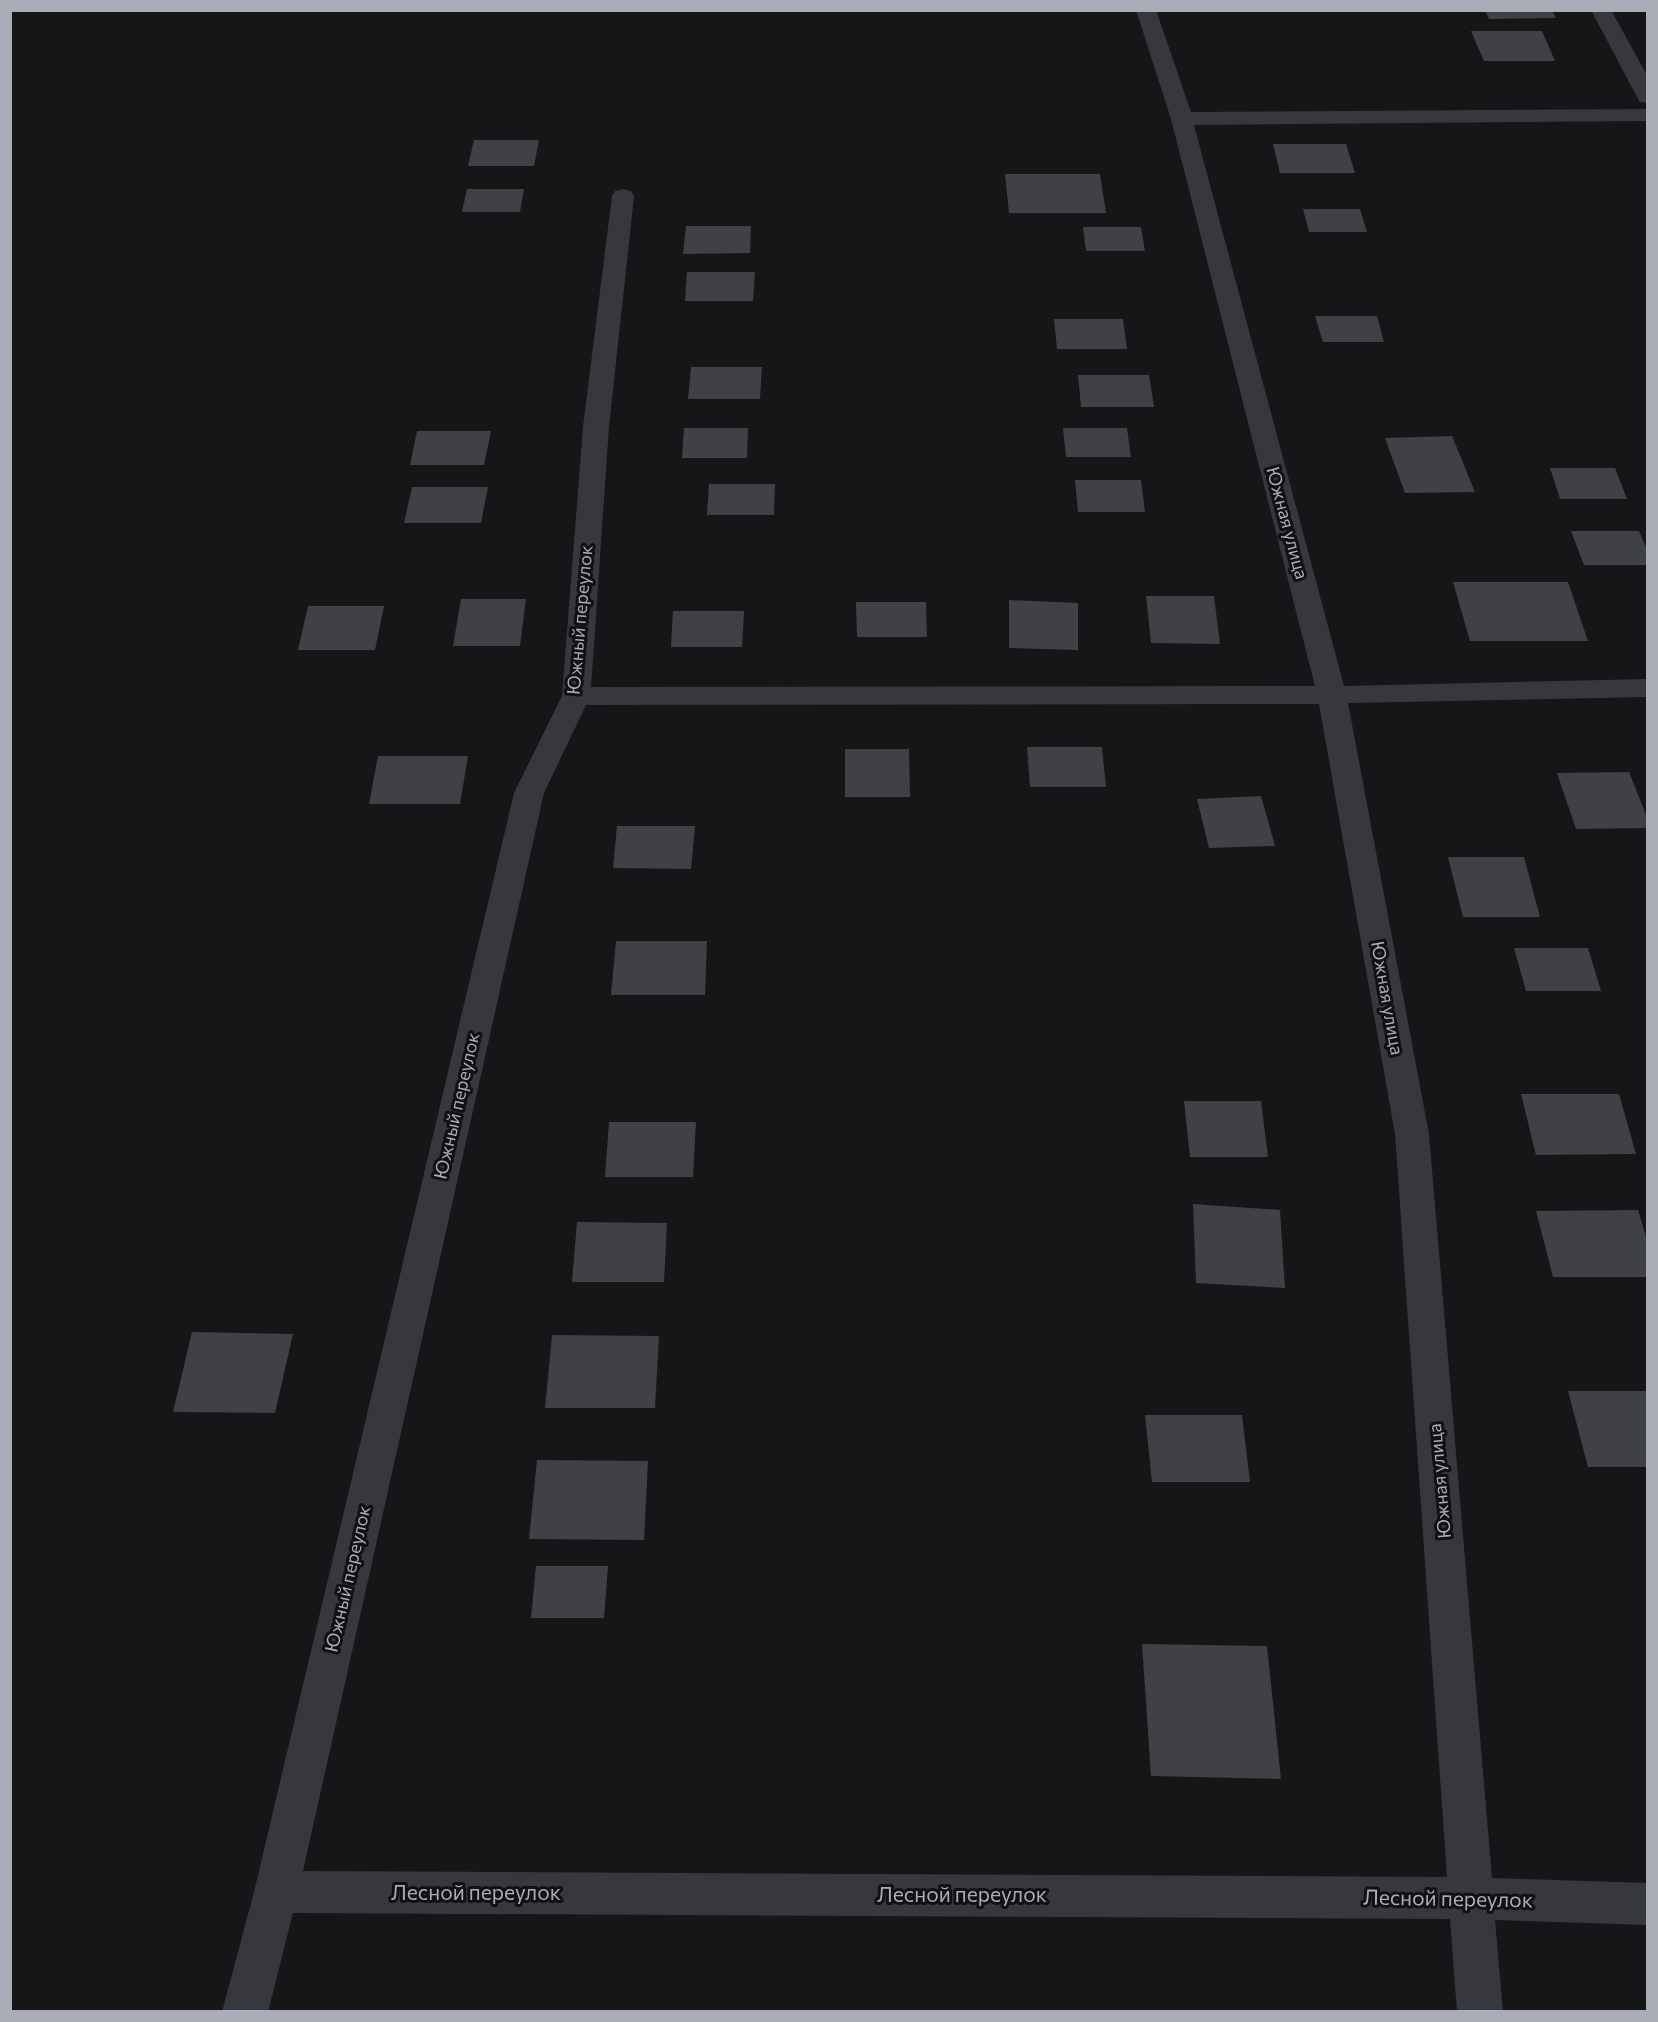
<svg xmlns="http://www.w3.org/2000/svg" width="1658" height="2022" font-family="Commissioner,sans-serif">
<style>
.building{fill:#404145}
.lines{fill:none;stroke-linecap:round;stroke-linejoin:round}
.minor{fill:#37383d;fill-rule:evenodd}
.labels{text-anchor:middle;stroke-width:6;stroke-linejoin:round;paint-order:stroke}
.street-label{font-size:18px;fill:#a8adb8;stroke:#111113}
.near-street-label{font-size:21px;fill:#a8adb8;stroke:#111113}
</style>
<rect width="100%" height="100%" fill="#161618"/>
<g class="building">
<polygon points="1485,10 1552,10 1556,18 1489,19"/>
<polygon points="1471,31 1542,31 1555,61 1484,61"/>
<polygon points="474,140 539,140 534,166 468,166"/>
<polygon points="1273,144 1346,144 1355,173 1280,173"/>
<polygon points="1005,174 1100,174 1106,213 1009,213"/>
<polygon points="467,189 524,189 520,212 462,212"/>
<polygon points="1303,209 1360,209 1367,232 1309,232"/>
<polygon points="686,226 751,226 750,253 683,254"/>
<polygon points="1083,227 1141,227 1145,251 1086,251"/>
<polygon points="687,272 755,272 753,301 685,301"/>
<polygon points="1315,316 1377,316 1384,342 1323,342"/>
<polygon points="1054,319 1123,319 1127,349 1057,349"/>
<polygon points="691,367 762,367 760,399 688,399"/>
<polygon points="1078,375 1149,375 1154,407 1081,407"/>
<polygon points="684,428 748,428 747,458 682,458"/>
<polygon points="1063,428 1127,428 1131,457 1066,457"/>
<polygon points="417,431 491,431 484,465 410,465"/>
<polygon points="1452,436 1475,492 1405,493 1385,438"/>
<polygon points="1550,468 1615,468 1627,499 1560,499"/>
<polygon points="1075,480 1141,480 1145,512 1078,512"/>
<polygon points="709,484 775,484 774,515 707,515"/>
<polygon points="412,487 488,487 481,523 404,523"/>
<polygon points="1571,531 1639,531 1648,552 1648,565 1584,565"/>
<polygon points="1453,582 1568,582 1588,641 1470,641"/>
<polygon points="1146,596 1214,596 1220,644 1151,643"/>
<polygon points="461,599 526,599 520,646 453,646"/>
<polygon points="1009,600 1078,603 1078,650 1009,648"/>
<polygon points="856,602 926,602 927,637 857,637"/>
<polygon points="308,606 384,606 375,650 298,650"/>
<polygon points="673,611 744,611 742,647 671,647"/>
<polygon points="1027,747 1102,747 1106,787 1030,787"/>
<polygon points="845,749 909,749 910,797 845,797"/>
<polygon points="378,756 468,756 460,804 369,804"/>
<polygon points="1629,772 1648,820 1648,828 1576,829 1557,773"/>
<polygon points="1261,796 1275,846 1209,848 1197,799"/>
<polygon points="617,826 695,826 691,869 613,868"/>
<polygon points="1448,857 1524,857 1540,917 1463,917"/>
<polygon points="616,941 707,941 705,995 611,995"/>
<polygon points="1514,948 1588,948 1601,991 1526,991"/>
<polygon points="1521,1094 1619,1094 1636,1154 1536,1155"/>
<polygon points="1184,1101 1261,1101 1268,1157 1190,1157"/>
<polygon points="609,1122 696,1122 693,1177 605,1177"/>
<polygon points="1193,1204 1280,1210 1285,1288 1196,1283"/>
<polygon points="1638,1210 1648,1243 1648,1277 1553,1277 1536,1211"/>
<polygon points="577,1222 667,1223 664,1282 572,1282"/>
<polygon points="192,1332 293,1334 275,1413 173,1412"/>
<polygon points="552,1335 659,1336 655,1408 545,1408"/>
<polygon points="1568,1391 1648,1391 1648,1467 1588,1467"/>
<polygon points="1145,1415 1242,1415 1250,1482 1152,1482"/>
<polygon points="537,1460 648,1461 644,1540 529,1539"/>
<polygon points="536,1566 608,1566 604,1618 531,1618"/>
<polygon points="1142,1644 1267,1646 1281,1779 1151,1776"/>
</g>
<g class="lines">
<g class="minor">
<path d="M1136,10H1156L1191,112L1648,109V121L1194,125L1344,686L1648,679V697L1348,703L1429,1134L1492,1878L1648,1883V1925L1495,1920L1503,2012H1457L1450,1919L293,1913L268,2012H222L254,1892L514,793L562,696L583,427L612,196L615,191L623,189L631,191L634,196L609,427L591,687L1315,686L1171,119ZM1319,704L1395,1134L1447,1877L303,1871L544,793L586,705Z"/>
<polygon points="1591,10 1611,10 1648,77 1648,103 1640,102 1637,97"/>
</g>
</g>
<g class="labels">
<g class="street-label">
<text transform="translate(1287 523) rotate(75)" y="6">Южная улица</text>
<text transform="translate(580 620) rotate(-85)" y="6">Южный переулок</text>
<text transform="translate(1387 998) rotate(80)" y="6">Южная улица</text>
<text transform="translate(457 1106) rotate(-77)" y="6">Южный переулок</text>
<text transform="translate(1440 1481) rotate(-95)" y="6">Южная улица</text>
<text transform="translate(348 1579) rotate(-77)" y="6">Южный переулок</text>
</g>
<g class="near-street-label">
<text x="476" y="1900">Лесной переулок</text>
<text x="962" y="1902">Лесной переулок</text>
<text transform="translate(1448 1899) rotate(1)" y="7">Лесной переулок</text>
</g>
</g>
<rect width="1658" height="2022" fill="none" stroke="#a8adb8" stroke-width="24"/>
</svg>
